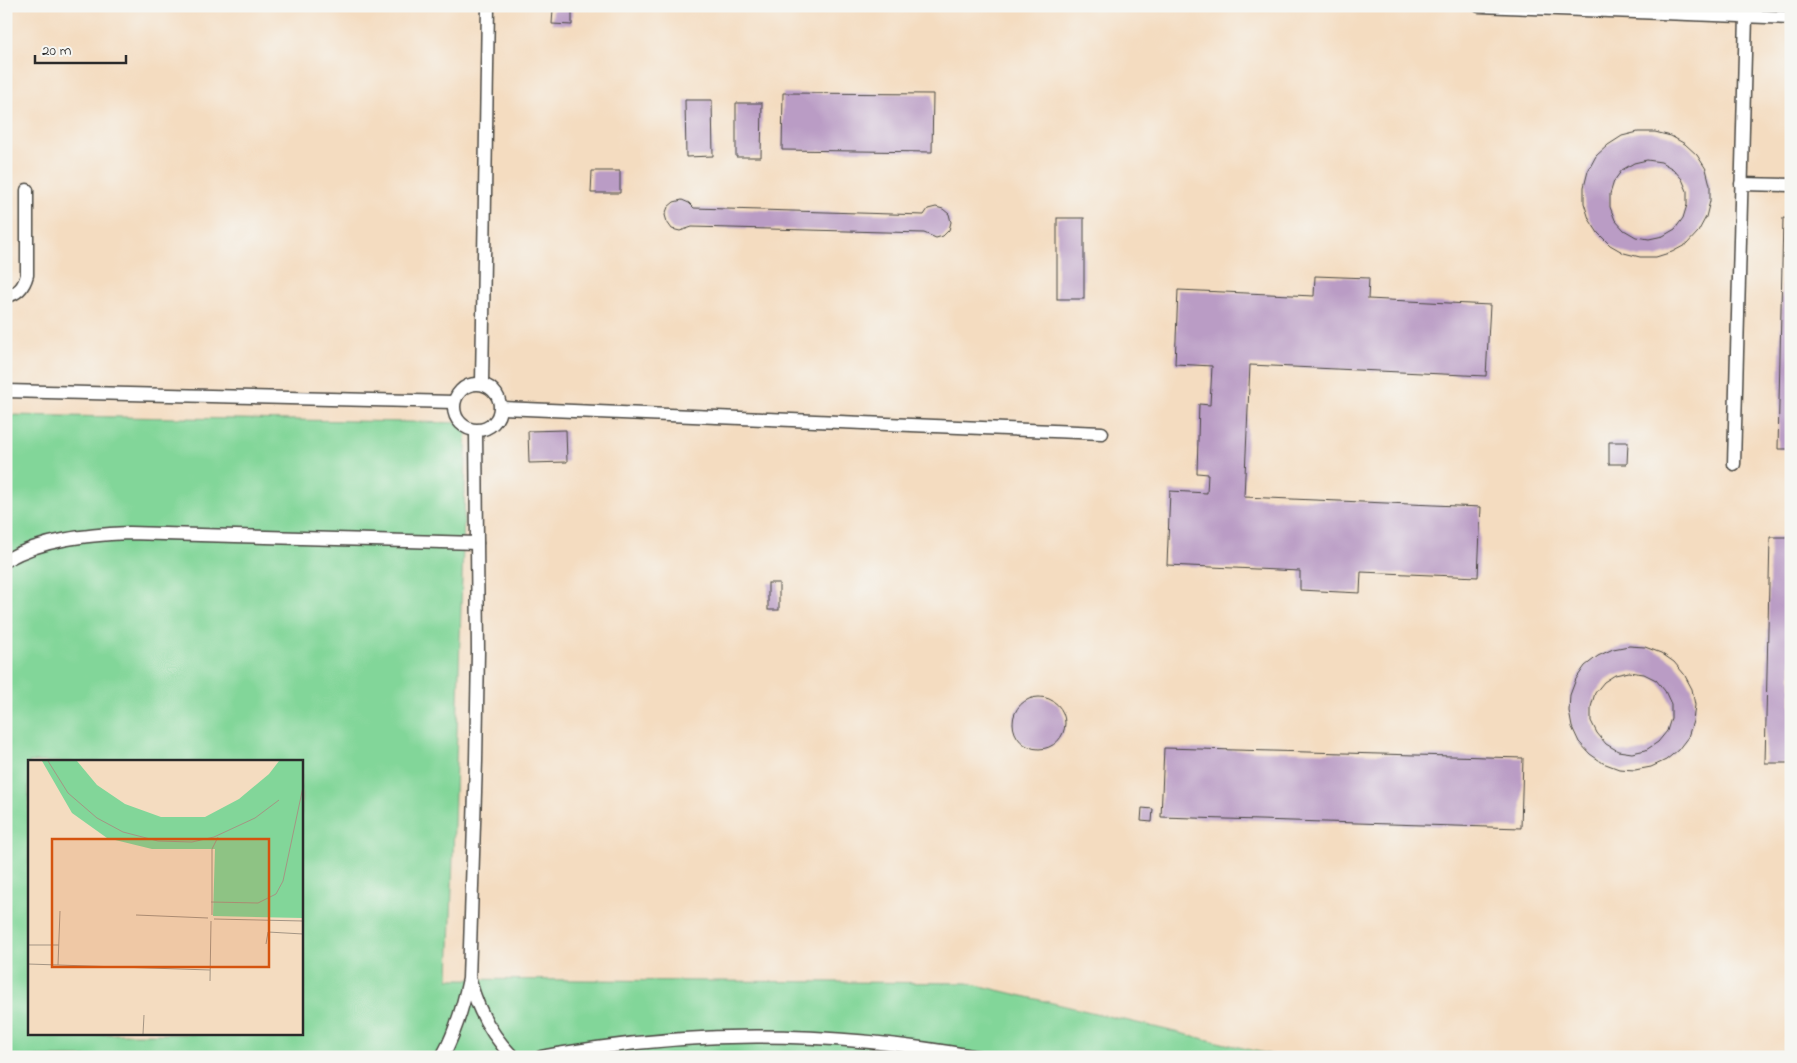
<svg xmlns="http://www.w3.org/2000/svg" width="1797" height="1063" font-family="'Indie Flower',sans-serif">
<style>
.green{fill:#82d699;stroke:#568062;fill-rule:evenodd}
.building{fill:#ba9cc5;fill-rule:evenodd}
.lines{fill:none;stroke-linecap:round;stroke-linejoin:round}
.service-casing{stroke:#494641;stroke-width:15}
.service{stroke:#fff;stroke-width:12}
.inset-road{fill:none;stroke:#a49584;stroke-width:1}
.view{fill:#d5540f;fill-opacity:0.15;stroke:#d5540f;stroke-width:2.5}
.inset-edge{fill:none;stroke:#2b2b2b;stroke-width:2.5}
</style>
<rect width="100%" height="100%" fill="#f6f6f2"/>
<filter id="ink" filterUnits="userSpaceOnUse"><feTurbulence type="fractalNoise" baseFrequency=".02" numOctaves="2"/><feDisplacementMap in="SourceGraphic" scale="10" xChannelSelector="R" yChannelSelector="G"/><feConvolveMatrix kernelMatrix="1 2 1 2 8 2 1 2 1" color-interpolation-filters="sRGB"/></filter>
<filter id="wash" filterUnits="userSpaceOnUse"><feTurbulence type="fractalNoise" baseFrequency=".0096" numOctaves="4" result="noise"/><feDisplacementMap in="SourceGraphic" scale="20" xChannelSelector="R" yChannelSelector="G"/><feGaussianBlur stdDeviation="1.12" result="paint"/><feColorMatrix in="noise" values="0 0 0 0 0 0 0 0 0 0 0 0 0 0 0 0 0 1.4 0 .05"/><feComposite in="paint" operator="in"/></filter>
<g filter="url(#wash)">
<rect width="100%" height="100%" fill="#f4dcc0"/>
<path class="green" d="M6,415L467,423L449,979L968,983L1281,1057H6ZM29,762H301V1034H29Z"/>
<g id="blocks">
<g class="building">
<polygon points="553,9 572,10 572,25 552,24"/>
<polygon points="783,93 933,94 932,152 782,150"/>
<polygon points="685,100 712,100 713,156 686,157"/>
<polygon points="736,103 762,103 761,157 736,157"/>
<path d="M1638,132H1655L1671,136L1685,144L1697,155L1706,169L1710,185V201L1706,217L1698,232L1687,244L1672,252L1656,257H1640L1624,253L1610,245L1598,233L1589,219L1584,203V187L1588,171L1596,156L1608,145L1622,136ZM1647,160L1661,162L1673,169L1682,179L1687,191V205L1683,218L1675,229L1663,236L1649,239L1636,237L1624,230L1615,220L1610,207V194L1614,181L1622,170L1634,163Z"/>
<polygon points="592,171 620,171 620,193 591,193"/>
<polygon points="682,200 689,203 694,208 924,215 928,209 936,207 943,209 949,214 951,222 949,230 943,236 936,238 924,233 692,227 680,231 672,229 667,222 665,215 668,207 674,202"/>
<rect x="1057" y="218" width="27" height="81"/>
<polygon points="1783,218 1791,219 1791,449 1778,449"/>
<polygon points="1315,276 1369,278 1368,299 1490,305 1486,376 1250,365 1244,497 1481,507 1478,577 1361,572 1360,593 1300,590 1300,571 1167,565 1170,491 1207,493 1208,474 1197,473 1199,404 1210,405 1212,366 1175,364 1178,290 1314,296"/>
<polygon points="566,430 567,462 529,463 528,431"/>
<polygon points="1609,442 1628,442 1627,464 1609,464"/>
<polygon points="1770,537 1791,537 1791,763 1765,763"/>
<rect x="768" y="583" width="11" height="27"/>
<path d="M1629,646L1645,647L1661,653L1674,662L1684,674L1692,689L1695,705L1693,721L1688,737L1678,750L1666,760L1651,767L1635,770L1619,769L1603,763L1590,754L1579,742L1572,727L1569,711L1570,695L1576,679L1585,666L1598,656L1613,649ZM1629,672L1644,674L1656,680L1665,691L1671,704V718L1667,731L1658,742L1646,750L1632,753L1618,751L1606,744L1597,733L1591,721V707L1595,693L1604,682L1615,675Z"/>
<circle cx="1039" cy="723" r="26"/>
<polygon points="1164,748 1523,758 1521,828 1161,817"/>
<polygon points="1142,808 1153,809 1152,822 1141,821"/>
</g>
</g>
</g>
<g filter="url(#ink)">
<use href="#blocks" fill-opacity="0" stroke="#494641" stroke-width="1"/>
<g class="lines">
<g class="service-casing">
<g id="service">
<polyline points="1479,6 1791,18"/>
<polyline points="1741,184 1791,185"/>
<path d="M6,296C19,294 24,286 27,275V190"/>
<polyline points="482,383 488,6"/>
<circle cx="477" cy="407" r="23"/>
<polyline points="6,391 454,402"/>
<polyline points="502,408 1102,433"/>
<polyline points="1734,464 1746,16"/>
<path d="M6,560C43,539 87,535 129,533L477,543"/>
<path d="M470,981C478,1011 491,1035 513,1057"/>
<path d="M442,1057C456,1032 463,1007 469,979L476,761L478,652L476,431"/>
<path d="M541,1057C560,1053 579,1051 597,1048C726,1029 851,1034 978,1057"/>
</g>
</g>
<use href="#service" class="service"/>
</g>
</g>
<g transform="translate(28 760)">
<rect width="275" height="275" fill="#f4dcc0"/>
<path d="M14,1H49L69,25L97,44L133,57H177L211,39L241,14L251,1H275V158L185,156L187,89H124L79,78L44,53Z" fill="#82d699"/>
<path class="inset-road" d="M20,1L40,33L69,58L95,72L130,81L164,82L186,77L227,58L251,40M183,142L230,143L248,134L255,121L275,27M108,155L180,158M184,155V89L190,77M186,159L275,161M238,184L240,172L275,174M1,185H31M0,204L182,210M30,205L32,151M182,221L183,161M115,274L116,255"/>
<path class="view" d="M24,79H241V207H24Z"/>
<rect width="275" height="275" class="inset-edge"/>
</g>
<rect width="1797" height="1063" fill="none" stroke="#f6f6f2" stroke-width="25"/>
<path d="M35 55v8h91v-8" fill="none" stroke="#2b2b2b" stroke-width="2.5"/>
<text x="42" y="55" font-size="15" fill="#2b2b2b" stroke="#f6f6f2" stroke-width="4" paint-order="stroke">20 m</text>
</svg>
